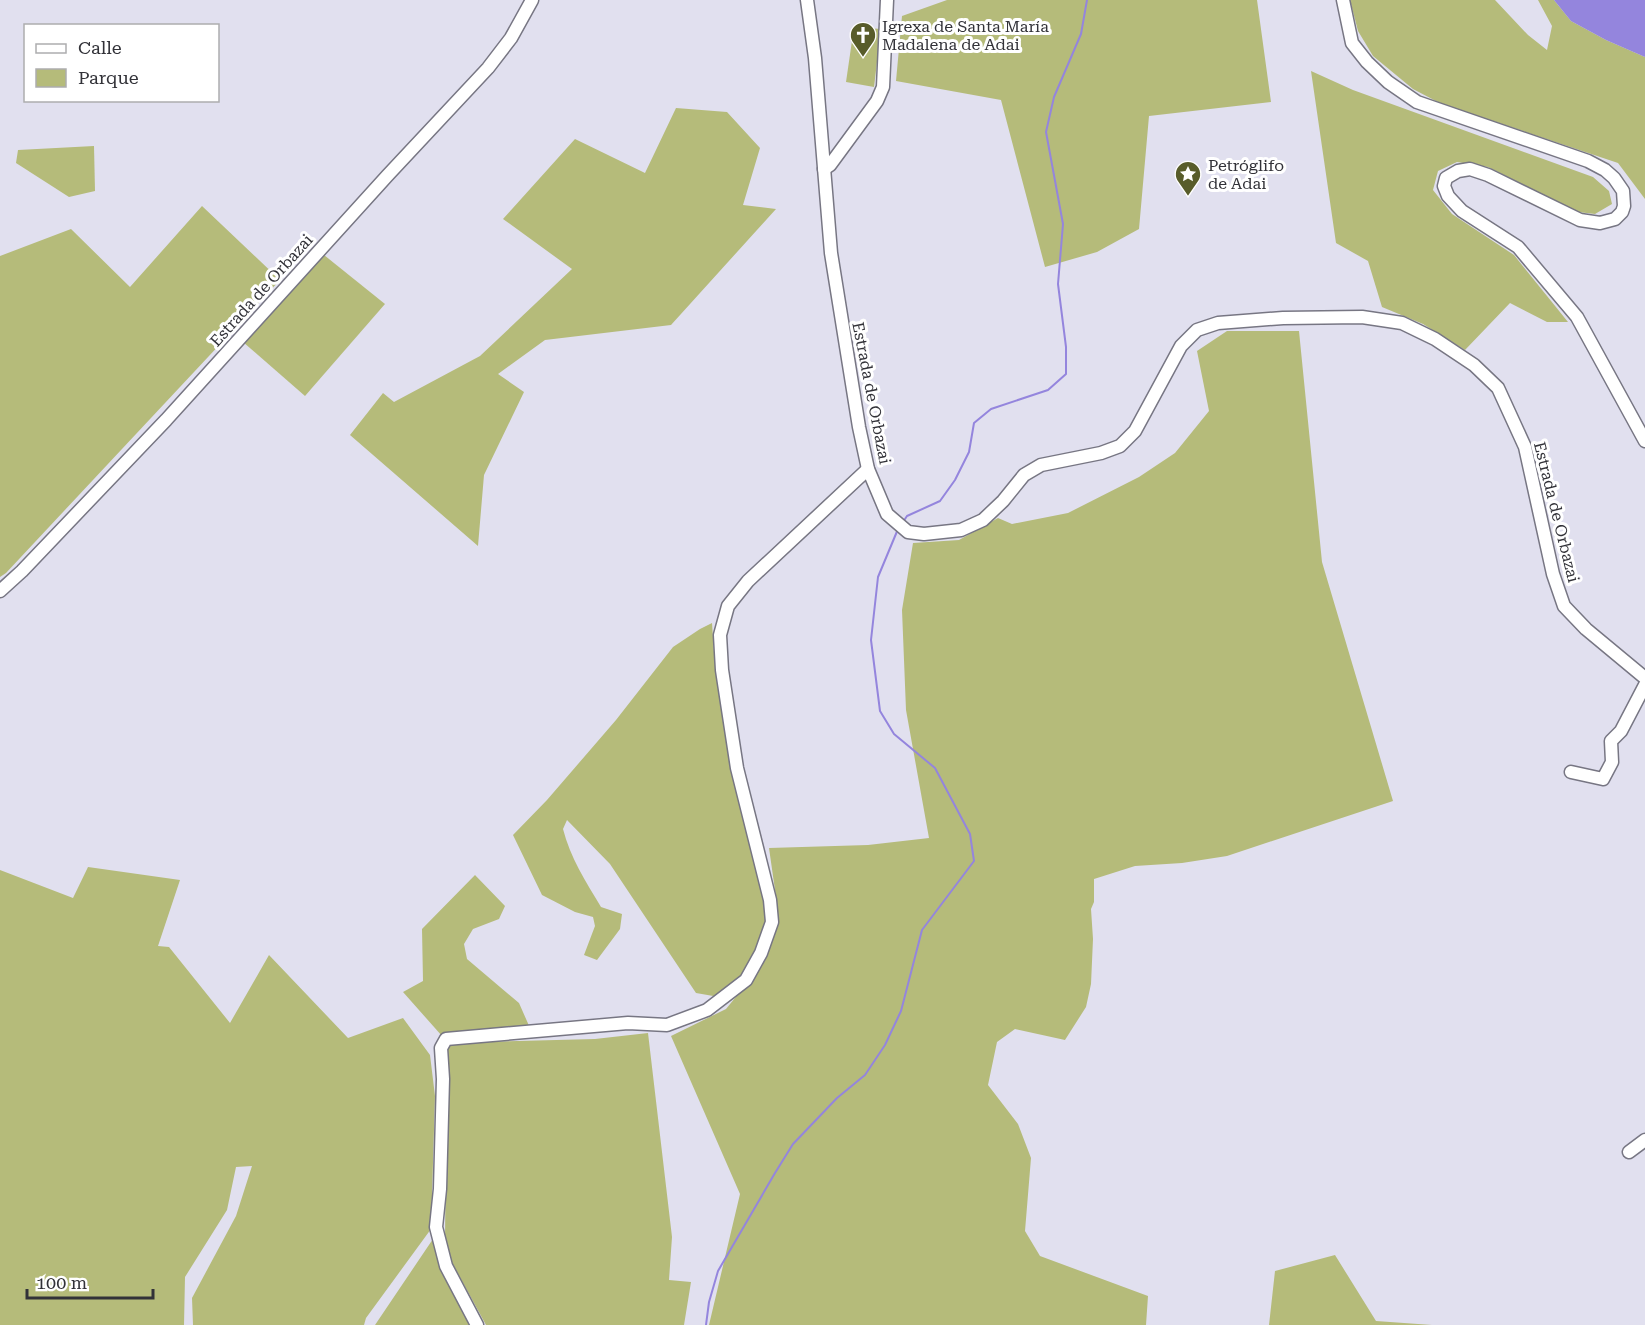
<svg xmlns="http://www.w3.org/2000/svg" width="1645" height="1325" font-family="'Roboto Serif',serif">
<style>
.green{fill:#b5bb7a}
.water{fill:#9485dd}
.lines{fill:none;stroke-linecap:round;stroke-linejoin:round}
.stream{stroke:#9485dd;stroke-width:2}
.minor-casing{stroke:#777683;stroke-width:15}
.minor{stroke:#fff;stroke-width:12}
.labels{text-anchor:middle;stroke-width:6;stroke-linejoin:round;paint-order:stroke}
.poi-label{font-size:16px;fill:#323238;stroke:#fff;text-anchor:start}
.street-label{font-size:16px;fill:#323238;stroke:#fff}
</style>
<rect width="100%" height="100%" fill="#e1e0ef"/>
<g class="green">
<polygon points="947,0 1257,0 1271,102 1149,116 1139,229 1097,252 1045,267 1001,100 896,81 902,16"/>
<polygon points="1350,0 1495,0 1528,35 1547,50 1552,26 1538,0 1554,0 1571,21 1606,40 1645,57 1645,199 1618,163 1490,120 1453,110 1413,89 1373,56 1358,31"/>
<polygon points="854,27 881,29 874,87 846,82"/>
<polygon points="1311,71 1353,90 1593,177 1609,191 1612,204 1595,214 1578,212 1488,167 1457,162 1438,171 1433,190 1452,214 1514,255 1568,322 1547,322 1510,303 1465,350 1423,324 1382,307 1368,261 1336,243"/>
<polygon points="676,108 727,112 760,148 743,205 776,209 671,325 545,340 498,374 524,392 484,475 478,546 350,435 383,393 394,402 480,356 572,269 503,219 575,139 645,173"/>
<polygon points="94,146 95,191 69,197 16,163 18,150"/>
<polygon points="202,206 280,280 6,573 0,577 0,256 71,229 130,287"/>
<polygon points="324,255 385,304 305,396 243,342"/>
<polygon points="1227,331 1299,331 1322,562 1393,801 1227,856 1182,863 1135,866 1094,879 1094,902 1091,909 1093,939 1091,984 1086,1007 1065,1040 1015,1029 997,1042 988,1085 1018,1124 1031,1158 1025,1231 1040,1256 1148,1296 1146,1325 709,1325 740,1194 671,1036 726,1009 765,961 778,911 769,848 868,845 929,838 906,710 902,610 913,543 959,540 998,518 1012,524 1068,513 1139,477 1175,453 1209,411 1197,351"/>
<path d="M712,623L714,652L730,762L766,910L768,928L747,974L719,997L696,993L610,864L567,820L563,829C570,857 586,882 601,907L622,914L620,929L597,960L584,955L595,926L593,917L575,912L542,895L513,835L547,800L616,720L673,647L700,629Z"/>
<polygon points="88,867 180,880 158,946 169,947 230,1023 269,955 348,1038 403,1018 430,1055 435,1096 431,1229 366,1318 364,1325 193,1325 192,1298 236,1216 252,1166 236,1167 227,1210 185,1277 184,1325 0,1325 0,870 73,898"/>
<polygon points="475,875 505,906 499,919 473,929 464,944 467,959 519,1003 530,1028 442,1036 403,992 423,981 422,929"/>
<polygon points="648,1033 672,1237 669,1280 691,1282 684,1325 486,1325 450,1259 445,1238 447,1043 595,1039"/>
<polygon points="435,1236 435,1249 472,1325 375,1325"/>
<polygon points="1335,1255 1376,1321 1432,1325 1269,1325 1275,1271"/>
</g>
<polygon class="water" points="1554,0 1645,0 1645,57 1606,40 1571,21"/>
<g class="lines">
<g class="stream">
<polyline points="903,522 907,516 940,501 955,480 969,452 974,423 991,409 1048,390 1066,374 1066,347 1058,284 1063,224 1046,132 1054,97 1081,34 1087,0"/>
<polyline points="706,1325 709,1302 718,1271 775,1173 793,1144 837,1098 865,1075 885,1045 901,1011 922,930 974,861 970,834 935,768 894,734 880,711 871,640 878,577 898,529"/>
</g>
<g class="minor-casing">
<g id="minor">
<polyline points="807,0 815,58 831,253 859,427 868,469 887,514 908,532 924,534 961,530 983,520 1003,501 1024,475 1041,465 1101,453 1120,446 1135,431 1181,346 1197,330 1218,323 1283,318 1362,317 1402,323 1435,339 1474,365 1498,388 1525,447 1553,574 1564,606 1586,629 1645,678"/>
<polyline points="1343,0 1352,43 1367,62 1388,82 1417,102 1588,161 1605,170 1614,178 1623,191 1624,206 1622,212 1615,219 1600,223 1580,220 1488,175 1470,169 1458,171 1446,178 1444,186 1448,196 1462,211 1518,247 1577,317 1645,441"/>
<polyline points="824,169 830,165 877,101 883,87 887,0"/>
<polyline points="0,591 22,571 166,420 387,176 488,68 511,38 532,0"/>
<polyline points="1571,772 1603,779 1612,762 1611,741 1621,731 1645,685"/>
<polyline points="1629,1152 1645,1140"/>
<polyline points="477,1325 446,1266 436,1227 440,1189 443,1079 441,1048 446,1039 628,1023 667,1025 707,1010 746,980 761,953 772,922 770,900 737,768 722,670 720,635 728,606 748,581 868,469"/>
</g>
</g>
<use href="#minor" class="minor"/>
</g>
<defs>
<g id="church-pin" transform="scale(1.35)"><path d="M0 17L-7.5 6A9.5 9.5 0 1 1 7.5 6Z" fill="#585c2a" stroke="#fff"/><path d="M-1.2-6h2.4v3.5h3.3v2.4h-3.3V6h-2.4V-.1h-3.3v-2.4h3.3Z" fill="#fff"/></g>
<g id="sight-pin" transform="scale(1.35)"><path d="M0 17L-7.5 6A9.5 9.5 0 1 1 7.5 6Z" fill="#585c2a" stroke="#fff"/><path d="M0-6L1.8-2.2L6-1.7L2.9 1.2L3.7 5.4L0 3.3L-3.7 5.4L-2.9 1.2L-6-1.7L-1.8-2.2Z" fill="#fff"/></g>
</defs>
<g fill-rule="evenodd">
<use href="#church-pin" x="863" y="35"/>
<use href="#sight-pin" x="1188" y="174"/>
</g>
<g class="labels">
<g class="poi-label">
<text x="882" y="32">Igrexa de Santa María<tspan x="882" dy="18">Madalena de Adai</tspan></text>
<text x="1208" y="171">Petróglifo<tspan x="1208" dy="18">de Adai</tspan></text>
</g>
<g class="street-label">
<text transform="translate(261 290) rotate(-48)" y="6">Estrada de Orbazai</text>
<text transform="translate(872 393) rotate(79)" y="6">Estrada de Orbazai</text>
<text transform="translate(1557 512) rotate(76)" y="6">Estrada de Orbazai</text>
</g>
</g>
<rect x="24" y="24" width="195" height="78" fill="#ffffff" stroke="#adadaf" stroke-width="1.5"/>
<rect x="36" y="44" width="30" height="9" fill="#ffffff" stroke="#adadaf" stroke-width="1.5"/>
<text x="78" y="54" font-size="18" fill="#323238">Calle</text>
<rect x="36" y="69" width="30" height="18" fill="#b5bb7a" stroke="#adadaf" stroke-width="1.5"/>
<text x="78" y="84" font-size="18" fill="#323238">Parque</text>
<path d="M27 1289v9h126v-9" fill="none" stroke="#323238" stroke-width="3"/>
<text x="36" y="1289" font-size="18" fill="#323238" stroke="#ffffff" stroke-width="4.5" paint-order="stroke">100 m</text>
</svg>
